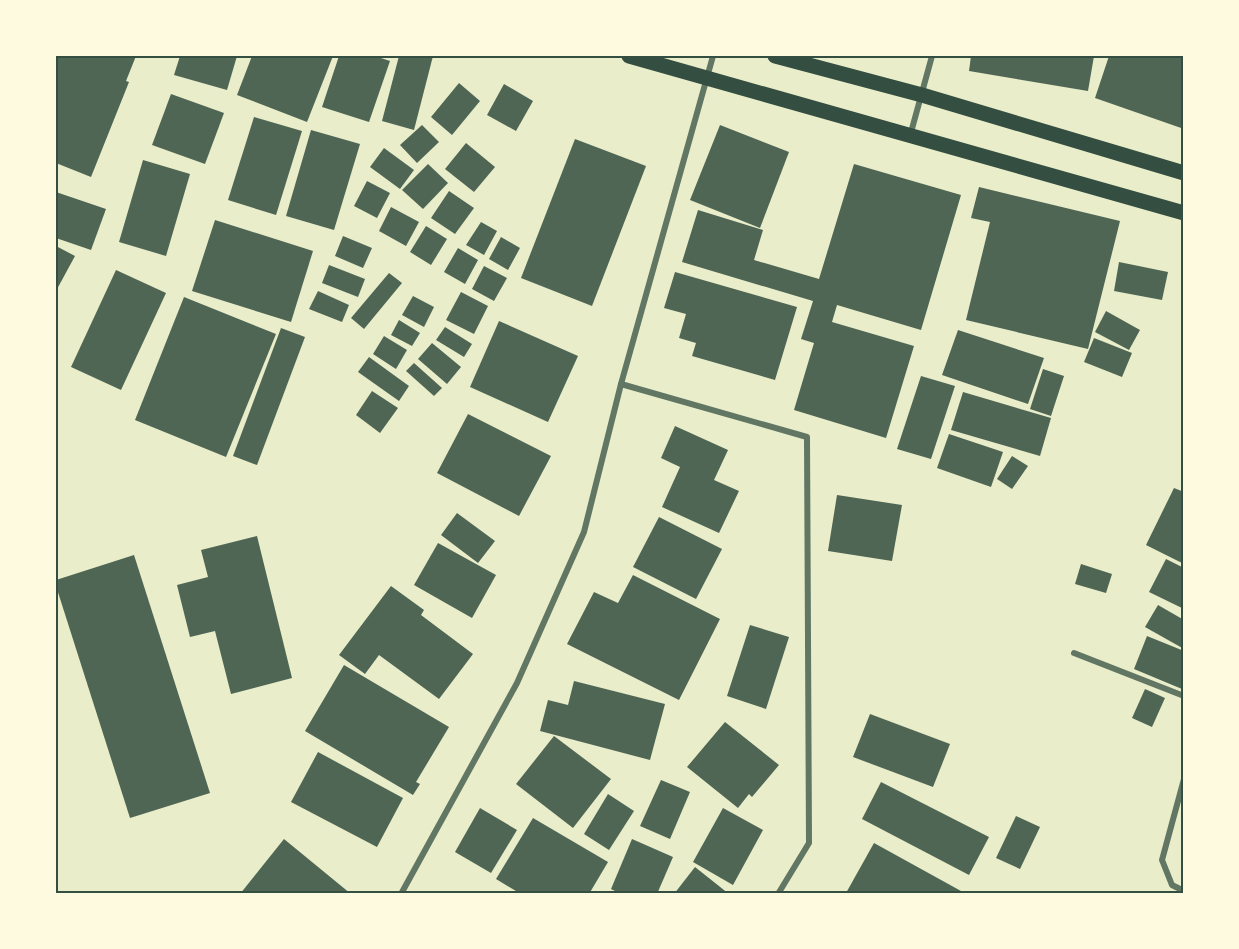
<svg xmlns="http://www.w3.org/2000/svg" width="1239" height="949" font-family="Arial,sans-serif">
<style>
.building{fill:#4f6655}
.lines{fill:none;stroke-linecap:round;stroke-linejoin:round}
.minor{stroke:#617663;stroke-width:6}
.primary{stroke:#344e41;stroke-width:15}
.neatline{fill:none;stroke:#344e41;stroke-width:2}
</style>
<rect width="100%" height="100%" fill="#e9edc9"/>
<g class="building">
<polygon points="56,56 136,56 126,81 129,82 91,177 56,163"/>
<polygon points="180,56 237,56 227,90 174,75"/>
<polygon points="252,56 333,56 307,122 237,95"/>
<polygon points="339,56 375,56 390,61 369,122 322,107"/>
<polygon points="399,56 433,56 414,130 382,121"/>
<polygon points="971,56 1094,56 1088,91 969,71"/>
<polygon points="1109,56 1184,56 1184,129 1095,98"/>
<polygon points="459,83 480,101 452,135 431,117"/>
<polygon points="504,84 533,101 516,131 487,115"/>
<polygon points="171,94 224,113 205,164 152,145"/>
<polygon points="254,117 302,131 276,215 228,200"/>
<polygon points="422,125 439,142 417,163 400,145"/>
<polygon points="720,125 789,152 760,228 690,200"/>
<polygon points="311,130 360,144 334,230 286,216"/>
<polygon points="575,139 646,166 592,306 521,278"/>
<polygon points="466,143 495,167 474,192 445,169"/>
<polygon points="384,148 414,170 400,189 370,167"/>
<polygon points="143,160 190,174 166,256 119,242"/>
<polygon points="428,164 448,183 423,209 402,190"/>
<polygon points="854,164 961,195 921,330 837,305 832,322 914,346 886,438 794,410 814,343 801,339 813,301 682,262 698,210 763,230 754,260 819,279"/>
<polygon points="367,181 390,193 377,218 354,206"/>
<polygon points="979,187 1120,221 1088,349 966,320 990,222 971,218"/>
<polygon points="449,191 474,208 455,234 431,218"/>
<polygon points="56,192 106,209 91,250 56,238"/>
<polygon points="391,207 419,222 406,246 379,231"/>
<polygon points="215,220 313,251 291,322 192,291"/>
<polygon points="481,222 497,231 484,255 466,245"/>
<polygon points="426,226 447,239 431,265 410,252"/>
<polygon points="343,236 372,248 363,268 335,256"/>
<polygon points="501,237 520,248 508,270 489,259"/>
<polygon points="56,246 75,256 56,291"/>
<polygon points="458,248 478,260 465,284 444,272"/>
<polygon points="1119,262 1168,272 1162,300 1114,291"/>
<polygon points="329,265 365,279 358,297 322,283"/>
<polygon points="484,266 507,278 494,301 472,289"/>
<polygon points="116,270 166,293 121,390 71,367"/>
<polygon points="675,272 797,307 775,380 692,356 696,343 679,338 686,314 664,308"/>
<polygon points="389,273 402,283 364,329 351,318"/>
<polygon points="318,291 349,305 342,322 309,309"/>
<polygon points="461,292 488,306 474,334 446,320"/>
<polygon points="413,296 434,307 424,327 402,315"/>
<polygon points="184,297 276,334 226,457 135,420"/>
<polygon points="1106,311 1140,330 1129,350 1095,332"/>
<polygon points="399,320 420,333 412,346 391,335"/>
<polygon points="499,321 578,356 548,422 470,387"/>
<polygon points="445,327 472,344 464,357 436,340"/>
<polygon points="281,328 305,337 257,465 233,456"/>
<polygon points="958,330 1044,358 1028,404 942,375"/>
<polygon points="384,336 407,350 396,369 373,354"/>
<polygon points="1094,338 1132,353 1122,377 1084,362"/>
<polygon points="432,343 461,367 447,384 418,359"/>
<polygon points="369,357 409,386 399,401 358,372"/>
<polygon points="414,363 442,388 434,396 406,371"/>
<polygon points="1043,369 1064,376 1051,416 1030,409"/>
<polygon points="921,376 955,386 931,459 897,449"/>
<polygon points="372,391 398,408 380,433 356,415"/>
<polygon points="963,392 1051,418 1040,456 951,430"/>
<polygon points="468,414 551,456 519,516 437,473"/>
<polygon points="675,426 728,450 714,480 739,491 719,533 662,507 680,467 661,458"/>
<polygon points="949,434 1003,452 991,487 937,468"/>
<polygon points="1012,456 1028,466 1012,489 997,479"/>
<polygon points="1174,488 1184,492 1184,564 1146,545"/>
<polygon points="837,495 902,505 892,561 828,551"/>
<polygon points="457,513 495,541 478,563 441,535"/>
<polygon points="659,517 722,549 696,599 633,567"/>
<polygon points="257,536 292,678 231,694 215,631 190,637 177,585 208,577 201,550"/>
<polygon points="438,543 496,575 472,618 414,585"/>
<polygon points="134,555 210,793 130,818 56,586 56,580"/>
<polygon points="1166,559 1184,568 1184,609 1149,592"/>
<polygon points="1081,564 1112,574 1106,593 1075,584"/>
<polygon points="633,575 720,619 679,700 567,644 594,592 618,603"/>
<polygon points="391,586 424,610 421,615 473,654 439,699 379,655 365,674 339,655"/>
<polygon points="1158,605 1184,620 1184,649 1145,627"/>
<polygon points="750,625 789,637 766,709 727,696"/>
<polygon points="1147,636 1184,651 1182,689 1134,669"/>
<polygon points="344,665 449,727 416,782 420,784 413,795 305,731"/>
<polygon points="574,681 665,704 650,760 540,731 548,700 568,705"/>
<polygon points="1145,689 1165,698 1152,727 1132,718"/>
<polygon points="870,714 950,744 933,787 853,757"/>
<polygon points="725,722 779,765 752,797 749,794 738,808 687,767"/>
<polygon points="554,736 611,779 573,828 516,784"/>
<polygon points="318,752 403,798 377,847 291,802"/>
<polygon points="661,780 690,792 670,839 640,826"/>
<polygon points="881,782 989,837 969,875 862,819"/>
<polygon points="608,794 634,811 609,850 584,834"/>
<polygon points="480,808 517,830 491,873 455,852"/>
<polygon points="723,808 763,830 733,885 693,862"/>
<polygon points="1016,816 1040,827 1020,869 996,858"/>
<polygon points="533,818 608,862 589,894 521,894 496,879"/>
<polygon points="284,839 351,894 240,894"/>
<polygon points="632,839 673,857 657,894 621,894 611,889"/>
<polygon points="874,843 961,891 959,894 846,893"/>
<polygon points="695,867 729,894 674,894"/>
</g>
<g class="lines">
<g class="minor">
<polyline points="910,136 932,56"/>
<polyline points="621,384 807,437 809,843 778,894"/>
<polyline points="1074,653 1184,696"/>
<polyline points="1184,779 1162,860 1172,885 1184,891"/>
<polyline points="401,894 517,683 584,532 621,384 713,56"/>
</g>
<g class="primary">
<polyline points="629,56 1184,213"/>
<polyline points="775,56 922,95 1184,173"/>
</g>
</g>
<rect width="1239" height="949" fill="none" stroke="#fefae0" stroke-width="114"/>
<rect x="57" y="57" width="1125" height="835" class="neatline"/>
</svg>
